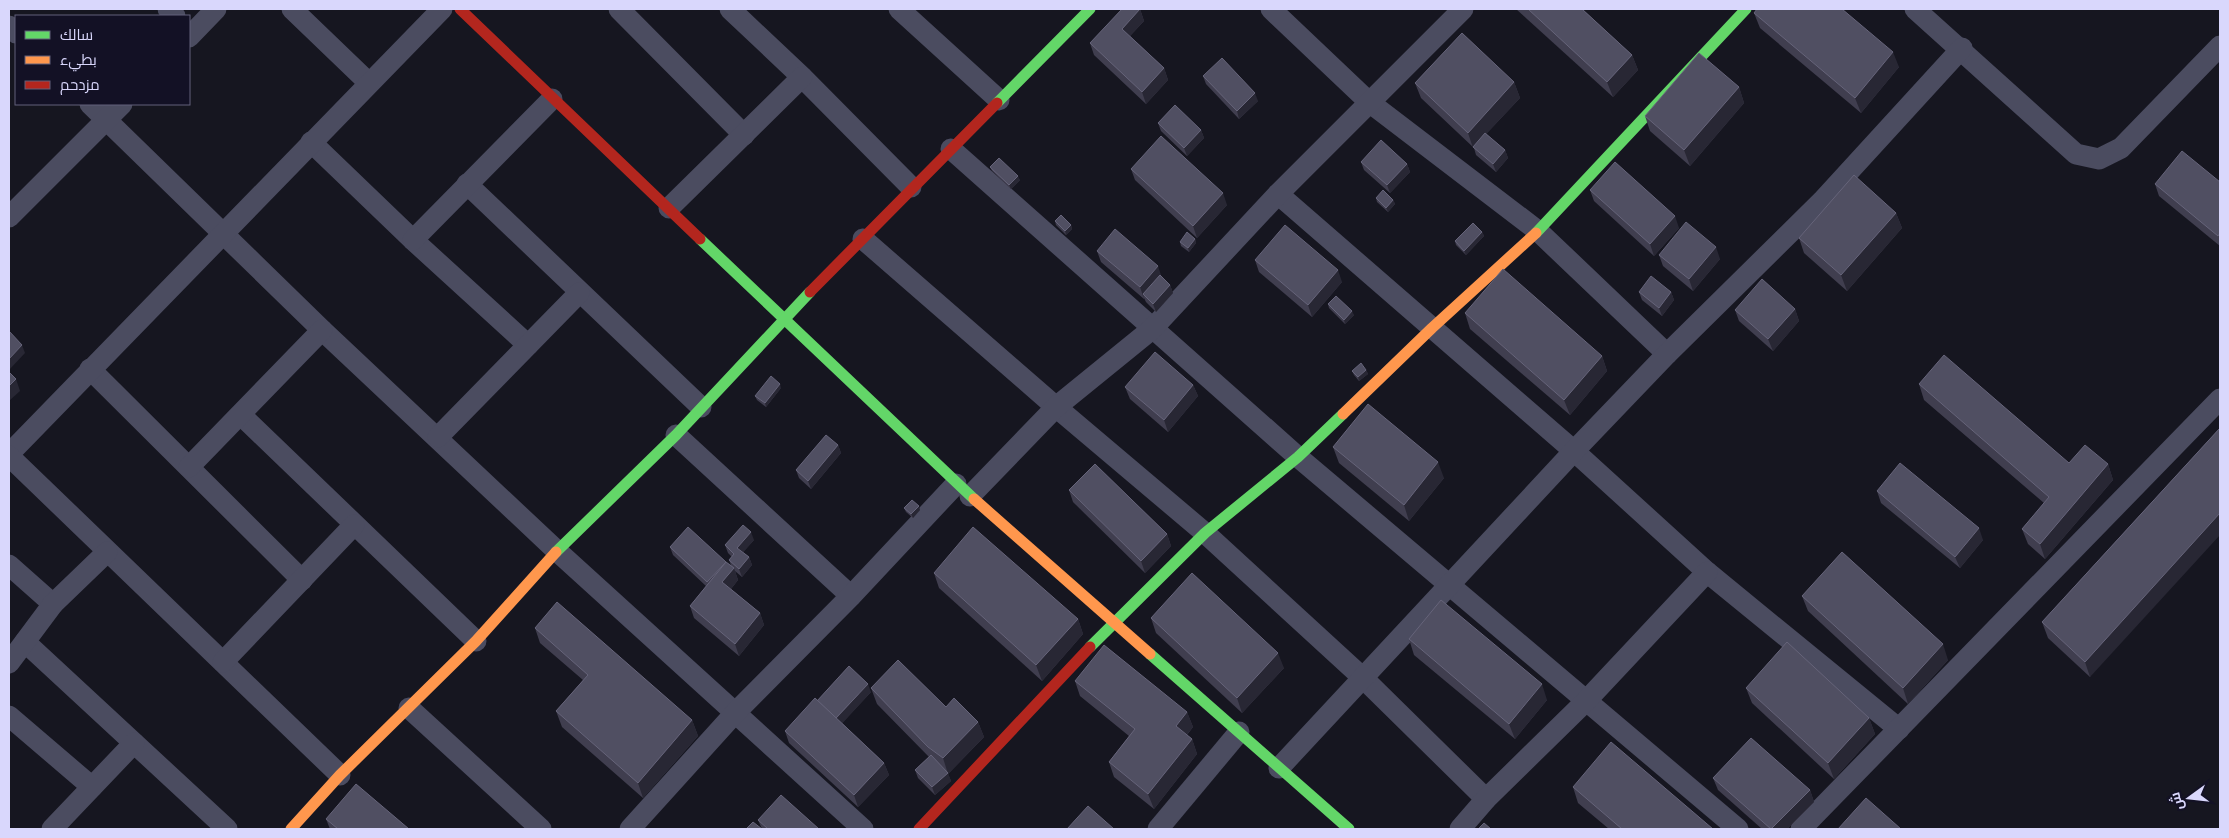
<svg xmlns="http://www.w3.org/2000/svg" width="2229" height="838" font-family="'PT Sans Narrow',Cairo,sans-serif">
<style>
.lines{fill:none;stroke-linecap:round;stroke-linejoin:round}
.street{stroke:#4b4c60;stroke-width:21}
.fast{stroke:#63d668;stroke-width:11}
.slow{stroke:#ff974d;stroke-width:11}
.jam{stroke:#b3261e;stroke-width:11}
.wall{fill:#403e4f}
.shaded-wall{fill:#282734}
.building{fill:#504f62;stroke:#66647a}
</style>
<rect width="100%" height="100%" fill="#161620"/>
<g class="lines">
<g class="street">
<polyline points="168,9 175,16"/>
<polyline points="292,9 369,83"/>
<polyline points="619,9 744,135"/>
<polyline points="730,9 802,77 911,187"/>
<polyline points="899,9 999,100"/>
<polyline points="1271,9 1369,102 1538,231 1667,354"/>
<polyline points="1915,9 2076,154 2099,159 2121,148 2220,46"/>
<polyline points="9,26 16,33"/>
<polyline points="189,37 216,9"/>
<polyline points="90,104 322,330 557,551 863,829"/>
<polyline points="311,142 413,240 528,345"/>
<polyline points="951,149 1298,457 1738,829"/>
<polyline points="467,184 701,407"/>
<polyline points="1278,194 1574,451 1707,572 1899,729"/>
<polyline points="669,208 802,77"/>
<polyline points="9,217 122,104"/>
<polyline points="863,239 1056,407 1205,533 1363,678 1486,799"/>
<polyline points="413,240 552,99"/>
<polyline points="90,369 302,580"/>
<polyline points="241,415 476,641"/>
<polyline points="676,435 851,596"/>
<polyline points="438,437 579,293"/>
<polyline points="9,454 442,9"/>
<polyline points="9,456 340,775"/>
<polyline points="189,467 322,330"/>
<polyline points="970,496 1056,407 1152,329 1278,194 1463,9"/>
<polyline points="9,565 53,604"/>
<polyline points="25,642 227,829"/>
<polyline points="223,662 354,525"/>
<polyline points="9,663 53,604 107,552"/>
<polyline points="409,708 541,829"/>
<polyline points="9,716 92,787"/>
<polyline points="1279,768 1574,451 1667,354 1822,201 1962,48"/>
<polyline points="52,829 134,743"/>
<polyline points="630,829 735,713 851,596 956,484"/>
<polyline points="1158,829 1239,732"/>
<polyline points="1460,829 1486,799 1586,701 1707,572"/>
<polyline points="1801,829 2220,399"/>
</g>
<g class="fast">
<polyline points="997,103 1090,9"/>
<polyline points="1536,233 1746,9"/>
<polyline points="700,239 974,499"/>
<polyline points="556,552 676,435 810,292"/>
<polyline points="1090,647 1205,533 1298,457 1343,414"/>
<polyline points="1150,654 1349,829"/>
</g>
<g class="slow">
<polyline points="1343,414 1432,328 1536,233"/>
<polyline points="974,499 1150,654"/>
<polyline points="291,829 340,775 476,641 556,552"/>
</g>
<g class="jam">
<polyline points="460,9 700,239"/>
<polyline points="810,292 997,103"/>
<polyline points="919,829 1090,647"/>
</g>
</g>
<g class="wall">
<polygon points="1140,9 1144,21 1130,36 1164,68 1168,80 1146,104 1094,55 1090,43"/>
<polygon points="1516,9 1582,9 1632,55 1638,70 1613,97"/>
<polygon points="1754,13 1899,67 1861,113 1760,28"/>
<polygon points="1203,76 1258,101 1239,119 1206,84"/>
<polygon points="1514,82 1520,98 1486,134 1505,150 1508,158 1496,172 1476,155 1474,148 1421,98 1415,83"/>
<polygon points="1739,87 1744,103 1690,166 1650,131 1645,116"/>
<polygon points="1158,123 1201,130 1204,138 1187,156 1161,131"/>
<polygon points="1361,162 1407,164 1410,172 1390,193 1364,170"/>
<polygon points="990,167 1020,180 1011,189 992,171"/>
<polygon points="1131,169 1227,205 1197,238 1135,180"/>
<polygon points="2220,182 2220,246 2159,196 2155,184"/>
<polygon points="1590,190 1679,228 1654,256 1594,201"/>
<polygon points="1376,198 1393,200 1395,204 1388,212 1377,202"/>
<polygon points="1896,213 1902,228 1847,291 1804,253 1799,238"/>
<polygon points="1055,221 1071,225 1072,229 1066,235 1056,225"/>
<polygon points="1482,232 1484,236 1466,255 1456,245 1455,241"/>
<polygon points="1195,239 1196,243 1189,252 1181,246 1180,242"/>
<polygon points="1097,251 1162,277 1170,285 1173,293 1156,312 1146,302 1144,298 1144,299 1101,262"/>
<polygon points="1659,255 1720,259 1693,291 1663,266"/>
<polygon points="1255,260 1342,282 1312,317 1259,272"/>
<polygon points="1639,292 1671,292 1674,300 1662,316 1642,300"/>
<polygon points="1328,304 1354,315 1345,324 1329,308"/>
<polygon points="1795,309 1799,321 1773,351 1739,321 1735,310"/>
<polygon points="1465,313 1602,356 1607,371 1570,415 1470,329"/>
<polygon points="1366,370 1368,374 1359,381 1354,375 1352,371"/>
<polygon points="1919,384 2069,463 2108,464 2113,480 2045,559 2028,544 2022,529 2044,503 1924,400"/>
<polygon points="1193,385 1198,396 1168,432 1130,399 1125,387"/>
<polygon points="781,388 766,407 757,400 755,396"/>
<polygon points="2220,428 2090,677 2048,638 2042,622"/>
<polygon points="838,445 841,453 811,489 799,478 796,470"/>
<polygon points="1333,447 1444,478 1409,521 1339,463"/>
<polygon points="1069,490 1167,534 1171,546 1145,573 1073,502"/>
<polygon points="1877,491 1983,540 1960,568 1881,503"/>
<polygon points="904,508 920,510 913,518 906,512"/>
<polygon points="754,540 743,552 749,557 752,565 742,577 735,571 738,580 731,589 760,613 764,625 739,656 694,618 690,606 706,586 673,555 670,547 726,562 731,565 729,560 732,557 728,553 725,545"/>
<polygon points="934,573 1078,619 1083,634 1042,681 939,588"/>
<polygon points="1802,596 1948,660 1908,704 1808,611"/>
<polygon points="1151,618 1284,668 1242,713 1156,633"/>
<polygon points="535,628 692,720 698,736 643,798 562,727 556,711 583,680 540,643"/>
<polygon points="1409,639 1547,700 1515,739 1414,655"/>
<polygon points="1075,681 1187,712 1193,727 1187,735 1192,739 1197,754 1154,809 1114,777 1109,762 1129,736 1080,696"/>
<polygon points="871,688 946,707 978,722 984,737 948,774 951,781 935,795 918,778 915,770 929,757 877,704"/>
<polygon points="1746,688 1869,718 1875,734 1834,779 1752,703"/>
<polygon points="871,692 842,723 884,763 889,775 858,807 789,743 785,731 817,701"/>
<polygon points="1713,778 1810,790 1814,802 1787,829 1762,829 1718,790"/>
<polygon points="1573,787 1713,829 1609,829 1578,803"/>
<polygon points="326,819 409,829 330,829"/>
<polygon points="758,820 819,829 762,829"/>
</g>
<g class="shaded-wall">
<polygon points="1140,9 1144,21 1126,40 1122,29"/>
<polygon points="1893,52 1899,67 1861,113 1855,98"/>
<polygon points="1632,55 1638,70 1613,97 1607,82"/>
<polygon points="1164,68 1168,80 1146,104 1142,92"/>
<polygon points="1514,82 1520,98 1473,148 1468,133"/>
<polygon points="1739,87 1744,103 1690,166 1684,150"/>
<polygon points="1255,93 1258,101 1239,119 1237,111"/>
<polygon points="1201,130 1204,138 1187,156 1184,148"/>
<polygon points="1505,150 1508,158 1496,172 1493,164"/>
<polygon points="1407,164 1410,172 1390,193 1387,185"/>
<polygon points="1018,176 1020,180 1011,189 1009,185"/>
<polygon points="1223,193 1227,205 1197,238 1193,226"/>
<polygon points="1393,200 1395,204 1388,212 1386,208"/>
<polygon points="1896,213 1902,228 1847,291 1841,275"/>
<polygon points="1675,216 1679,228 1654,256 1650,244"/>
<polygon points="1071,225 1072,229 1066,235 1065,231"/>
<polygon points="1482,232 1484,236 1466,255 1464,251"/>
<polygon points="1195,239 1196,243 1189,252 1188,248"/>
<polygon points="1716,247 1720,259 1693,291 1689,279"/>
<polygon points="1158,266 1162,278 1143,294 1144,299 1140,287"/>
<polygon points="1338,270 1342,282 1312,317 1308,305"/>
<polygon points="1170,285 1173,293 1156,312 1153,304"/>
<polygon points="1671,292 1674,300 1662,316 1659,308"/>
<polygon points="1795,309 1799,321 1773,351 1768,339"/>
<polygon points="1352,311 1354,315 1345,324 1344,320"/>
<polygon points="22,345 25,353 9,370 9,359"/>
<polygon points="1602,356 1607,371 1570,415 1564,400"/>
<polygon points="1366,370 1368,374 1359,381 1358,377"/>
<polygon points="16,379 20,391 9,401 9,386"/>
<polygon points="780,384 781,388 766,407 765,403"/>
<polygon points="1193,385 1198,396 1168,432 1164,420"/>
<polygon points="838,445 841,453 811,489 808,481"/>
<polygon points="1438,462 1444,478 1409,521 1404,505"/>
<polygon points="2108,464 2113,480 2045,559 2040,544"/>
<polygon points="919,506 920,510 913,518 911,514"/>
<polygon points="2220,513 2220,535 2090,677 2085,662"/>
<polygon points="1979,528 1983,540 1960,568 1955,557"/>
<polygon points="751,532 754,540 740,556 737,548"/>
<polygon points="1167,534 1171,546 1145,573 1141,561"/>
<polygon points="749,557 752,565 742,577 739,569"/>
<polygon points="734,568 738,580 727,594 722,582"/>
<polygon points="760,613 764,625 739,656 735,644"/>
<polygon points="1078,619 1083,634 1042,681 1036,665"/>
<polygon points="1943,644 1948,660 1908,704 1903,688"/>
<polygon points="1278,653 1284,668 1242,713 1237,698"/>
<polygon points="868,684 871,692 838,728 835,720"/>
<polygon points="1542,684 1547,700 1515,739 1509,724"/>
<polygon points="1187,712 1193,727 1181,742 1176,726"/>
<polygon points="1869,718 1875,734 1834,779 1828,763"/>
<polygon points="692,720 698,736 643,798 638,783"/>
<polygon points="978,722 984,737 948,774 943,758"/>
<polygon points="1192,739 1197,754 1154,809 1148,794"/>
<polygon points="884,763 889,775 858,807 854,795"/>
<polygon points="948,773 951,781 935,795 932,787"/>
<polygon points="1810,790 1814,802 1787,829 1771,829"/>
</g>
<g class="building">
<polygon points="1122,9 1140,9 1122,29 1164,68 1142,92 1090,43"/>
<polygon points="1528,9 1582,9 1632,55 1607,82"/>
<polygon points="1757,9 1842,9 1893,52 1855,98 1754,13"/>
<polygon points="1462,33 1514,82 1468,133 1415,83"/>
<polygon points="1699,53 1739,87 1684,150 1645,116"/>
<polygon points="1222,58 1255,93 1237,111 1203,76"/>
<polygon points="1175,105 1201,130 1184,148 1158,123"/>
<polygon points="1485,133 1505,150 1493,164 1473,147"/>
<polygon points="1161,136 1223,193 1193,226 1131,169"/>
<polygon points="1381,140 1407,164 1387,185 1361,162"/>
<polygon points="2182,151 2220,182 2220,233 2218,236 2155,184"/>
<polygon points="999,158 1018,176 1009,185 990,167"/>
<polygon points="1615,162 1675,216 1650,244 1590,190"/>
<polygon points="1854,175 1896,213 1841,275 1799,238"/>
<polygon points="1383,190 1393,200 1386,208 1376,198"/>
<polygon points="1061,215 1071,225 1065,231 1055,221"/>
<polygon points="1686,222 1716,247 1689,279 1659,255"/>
<polygon points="1473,223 1482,232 1464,251 1455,241"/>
<polygon points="1285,225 1338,270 1308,305 1255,260"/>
<polygon points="1115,229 1158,266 1140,287 1097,251"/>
<polygon points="1187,232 1195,239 1188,248 1180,242"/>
<polygon points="1503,269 1602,356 1564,400 1465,313"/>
<polygon points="1160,275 1170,285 1153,304 1143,294"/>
<polygon points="1651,276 1671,292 1659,308 1639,292"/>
<polygon points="1762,279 1795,309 1768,339 1735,310"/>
<polygon points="1336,296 1352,311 1344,320 1328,304"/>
<polygon points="9,331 22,345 9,359"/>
<polygon points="1155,352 1193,385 1164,420 1125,387"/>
<polygon points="1944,355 2069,463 2085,445 2108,464 2040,544 2022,529 2049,497 1919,384"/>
<polygon points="1361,363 1366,370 1358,377 1352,371"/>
<polygon points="9,372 16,379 9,386"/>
<polygon points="771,376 780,384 765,403 755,396"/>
<polygon points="1368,404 1438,462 1404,505 1333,447"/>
<polygon points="2220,428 2220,513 2085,662 2042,622"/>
<polygon points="826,435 838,445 808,481 796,470"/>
<polygon points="1900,463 1979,528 1955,557 1877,491"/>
<polygon points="1095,464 1167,534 1141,561 1069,490"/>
<polygon points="912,500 919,506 911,514 904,508"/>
<polygon points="743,525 751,532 737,548 749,557 739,569 729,560 734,554 725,545"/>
<polygon points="688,527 726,562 707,582 670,547"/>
<polygon points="973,527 1078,619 1036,665 934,573"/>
<polygon points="1842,552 1943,644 1903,688 1802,596"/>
<polygon points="726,562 734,568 722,582 760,613 735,644 690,606"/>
<polygon points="1192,573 1278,653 1237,698 1151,618"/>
<polygon points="1441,600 1542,684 1509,724 1409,639"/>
<polygon points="557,602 692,720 638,783 556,711 588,675 535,628"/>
<polygon points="1787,642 1869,718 1828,763 1746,688"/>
<polygon points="1104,645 1187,712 1176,726 1192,739 1148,794 1109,762 1135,729 1075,681"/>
<polygon points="898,660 946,707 954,698 978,722 943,758 928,747 871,688"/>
<polygon points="849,666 868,684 836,718 817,701"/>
<polygon points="815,698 884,763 854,795 785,731"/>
<polygon points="1751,738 1810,790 1771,829 1713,778"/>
<polygon points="1611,742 1713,829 1622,829 1573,787"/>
<polygon points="931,755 948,773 932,787 915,770"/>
<polygon points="356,784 409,829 338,829 326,819"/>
<polygon points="781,795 819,829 768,829 758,820"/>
<polygon points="1866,798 1901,829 1838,829"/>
<polygon points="1088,806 1114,829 1067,829"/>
<polygon points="753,822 762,829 746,829"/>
<polygon points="1484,823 1491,829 1478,829"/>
</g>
<rect width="2229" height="838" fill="none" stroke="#d9d7fc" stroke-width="20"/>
<rect x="15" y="15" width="175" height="90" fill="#131125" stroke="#62607b"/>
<rect x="25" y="31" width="25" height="8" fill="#63d668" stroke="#62607b"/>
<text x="60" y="40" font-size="15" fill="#d9d7fc">سالك</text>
<rect x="25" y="56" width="25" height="8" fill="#ff974d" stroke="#62607b"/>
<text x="60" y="65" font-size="15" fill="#d9d7fc">بطيء</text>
<rect x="25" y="81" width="25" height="8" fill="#b3261e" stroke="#62607b"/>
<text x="60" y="90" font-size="15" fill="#d9d7fc">مزدحم</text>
<g transform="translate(2189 798) rotate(255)" stroke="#131125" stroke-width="4" paint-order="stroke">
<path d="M0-4L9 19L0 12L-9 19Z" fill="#d9d7fc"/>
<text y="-8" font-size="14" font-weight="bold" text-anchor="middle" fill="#d9d7fc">ش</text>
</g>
</svg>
